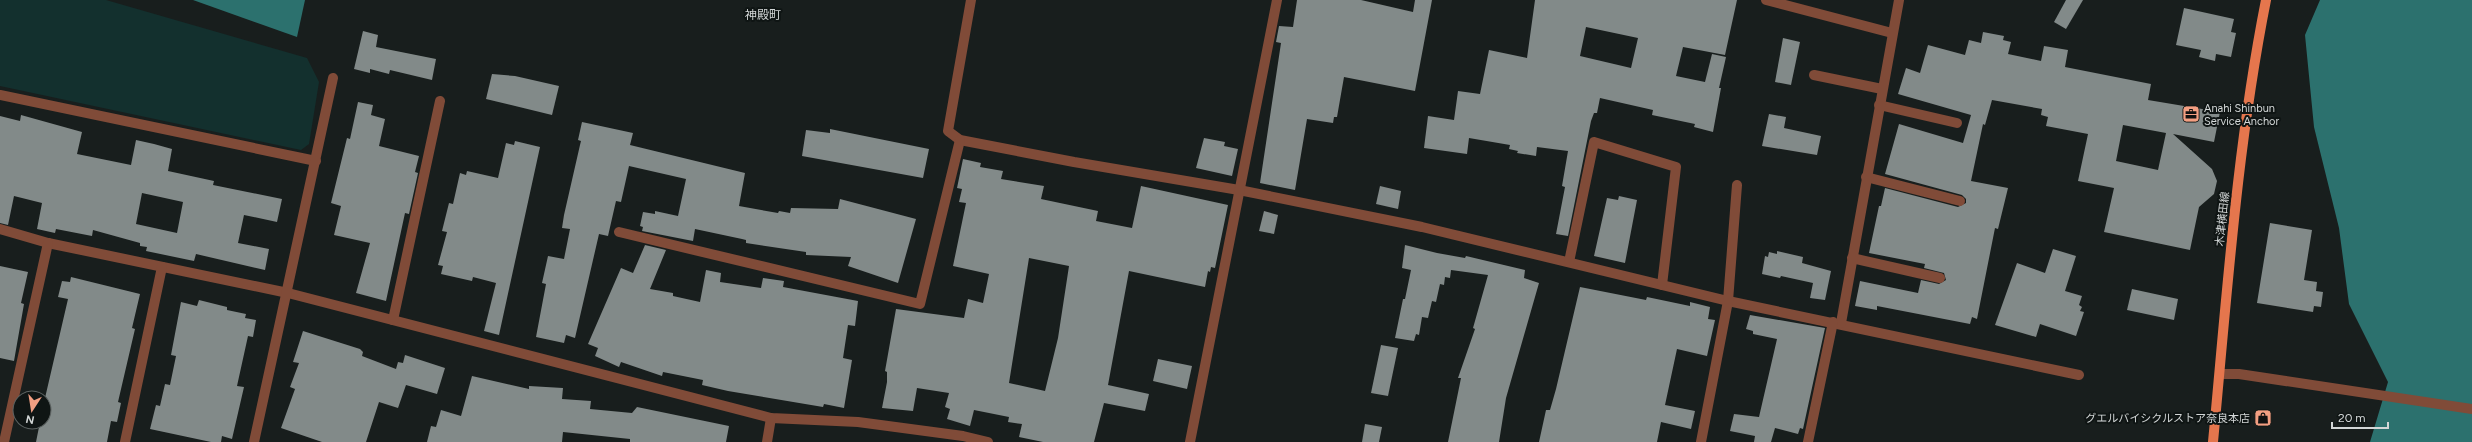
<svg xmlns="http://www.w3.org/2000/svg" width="2472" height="442" font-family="Figtree,'Noto Sans JP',sans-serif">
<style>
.green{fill:#13302e}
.water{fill:#2c716e}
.building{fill:#828a89;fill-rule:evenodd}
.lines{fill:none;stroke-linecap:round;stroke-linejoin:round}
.minor{stroke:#804b38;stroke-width:10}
.major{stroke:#e5764d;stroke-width:10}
.labels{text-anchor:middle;stroke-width:4;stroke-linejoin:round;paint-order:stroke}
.poi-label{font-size:11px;fill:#d3d7d7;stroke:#0f1514;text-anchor:start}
.street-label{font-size:11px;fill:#d3d7d7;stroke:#0f1514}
.neighbourhood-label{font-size:12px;fill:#d3d7d7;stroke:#0f1514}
</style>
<rect width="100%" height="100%" fill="#181e1d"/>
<polygon class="green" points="0,0 106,0 307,58 319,82 309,144 301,150 0,86"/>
<g class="water">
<polygon points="193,0 305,0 297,37"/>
<polygon points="2320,0 2472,0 2472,442 2370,442 2388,382 2349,304 2339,228 2314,127 2305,35"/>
</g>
<g class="building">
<polygon points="1297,0 1361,0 1413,12 1415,0 1432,0 1415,91 1344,77 1337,117 1334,117 1333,123 1307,119 1295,190 1260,183 1281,43 1276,42 1279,26 1293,27"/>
<path d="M1535,0H1737L1725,55L1683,47L1676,76L1705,82L1712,54L1726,57L1719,88H1721L1713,132L1694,127L1695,124L1652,115L1653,110L1600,98L1597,113H1594L1591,121L1568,236L1556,234L1565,187L1562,186L1568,151L1537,147L1536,156L1517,153L1518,151L1509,149L1510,145L1469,138L1467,154L1424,148L1428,116L1454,120L1458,91L1480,94L1489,50L1527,58ZM1586,27L1638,38L1631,68L1580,56Z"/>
<polygon points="2066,0 2083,0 2066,29 2054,22"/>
<polygon points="2184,8 2234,19 2231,32 2236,33 2231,57 2216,54 2215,61 2199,57 2201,50 2176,45"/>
<polygon points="363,31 378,35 376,47 436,59 432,80 390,70 389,74 370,69 370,73 354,69"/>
<path d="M1983,32L2004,36L2003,40L2011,42L2008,54L2041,61L2044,46L2068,50L2065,67L2151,84L2148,100L2220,112L2214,142L2173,134L2212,169L2217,181L2214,194L2199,207L2190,250L2104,232L2114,188L2078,181L2088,134L2046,126L2048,117L2041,115L2042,109L1992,100L1985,125L1983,124L1971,181L2008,188L1998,229L1995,228L1977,319L1972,317L1970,324L1877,306V310L1855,306L1860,281L1918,293L1921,280L1939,284L1946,280L1944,273L1924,268L1925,264L1869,253L1879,206H1881L1885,188L1958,207L1966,203V199L1962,195L1885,174L1899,124L1963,143L1971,115L1898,94L1906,68L1920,73L1928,45L1965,55L1969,40L1981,43ZM2123,125L2166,133L2158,170L2116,161Z"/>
<polygon points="1783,38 1800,42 1791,85 1775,82"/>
<polygon points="492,74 515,76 559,86 552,115 486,99"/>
<polygon points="358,102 373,105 371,115 385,119 379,146 419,156 415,172 418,173 409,214 405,213 386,301 356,293 370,243 334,235 341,206 331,203 347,138 350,139"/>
<polygon points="1769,114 1786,117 1784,128 1821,136 1817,155 1762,146"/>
<path d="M21,115L82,132L77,154L131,165L136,140L154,144L172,149L168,171L214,181L213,185L282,199L277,222L244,215L238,243L269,249L265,270L196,254L194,261L146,251L147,247L140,246V243L93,230L92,236L56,229L55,233L37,229L42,203L14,196L8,225L0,223V116L20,121ZM142,193L183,202L177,233L136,224Z"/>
<polygon points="582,122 633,133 630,145 745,173 739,206 778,213 779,211 790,213 791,208 838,209 840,199 916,219 898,283 848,266 851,257 806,255 806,252 746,243 746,240 742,239 695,229 693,241 642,231 643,227 640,226 643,212 655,214 655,211 678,216 686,179 629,166 621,202 616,201 608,236 599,234 575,338 566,335 564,343 536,337 546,284 542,283 548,256 564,259 570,229 562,228 564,215 580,145 581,141 578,140"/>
<polygon points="830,129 929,149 923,178 802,156 806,130 830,133"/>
<polygon points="1204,138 1225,142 1224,146 1238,149 1232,176 1196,168"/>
<polygon points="515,141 540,147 499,335 484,331 496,283 473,277 472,281 441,274 443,266 438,265 447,232 442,231 449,203 453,204 460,173 466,175 467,171 498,178 506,143 514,145"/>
<path d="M963,159L981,163L980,167L1003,171L1001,179L1044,186L1041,199L1098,211L1096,221L1132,228L1141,186L1228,205L1215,268L1211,267L1210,272L1208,271L1205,287L1129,271L1108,385L1149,394L1145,411L1104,403L1094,442H1043L1019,437L1022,424L1008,422L1009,417L974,410L970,426L947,419L950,409L945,407L949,393L917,388L913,411L882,408L887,382V372L885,371L896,309L964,318L968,299L983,303L989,274L953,266L966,203L959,202L962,189L957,188ZM1029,258L1069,266L1058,338L1045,391L1009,383Z"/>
<polygon points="1380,186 1401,191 1398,209 1376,204"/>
<polygon points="1619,196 1637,200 1625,263 1594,256 1607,198 1618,200"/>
<polygon points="1264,211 1278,215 1274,234 1259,231"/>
<polygon points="2270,223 2312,230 2304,280 2317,282 2316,291 2323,292 2321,307 2314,306 2313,312 2257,303"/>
<polygon points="645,245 666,250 650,289 673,293 673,296 700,302 706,270 721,273 720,282 761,288 763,278 784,281 783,287 858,301 855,326 848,325 843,358 852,360 844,408 824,404 823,407 728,391 702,385 703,380 663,372 662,376 621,362 619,367 595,356 598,348 588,344 621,268 633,273"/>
<polygon points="1405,245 1437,253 1465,258 1466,256 1525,270 1524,278 1539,283 1506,398 1499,442 1448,442 1461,378 1458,378 1475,329 1473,328 1488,275 1451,270 1450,278 1445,277 1444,285 1440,284 1436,302 1432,301 1428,318 1422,317 1419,335 1416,334 1414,341 1395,338 1403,299 1405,299 1411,270 1402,268"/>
<polygon points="2053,249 2076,256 2065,291 2082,296 2079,305 2082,307 2080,311 2084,312 2076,336 2040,324 2036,337 1995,325 2017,263 2045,273"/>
<polygon points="1777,251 1803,257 1802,263 1831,271 1825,300 1810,298 1813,283 1781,276 1780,278 1762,274 1765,256 1768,257 1769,252 1777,254"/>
<polygon points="0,266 28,272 21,303 24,304 14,361 0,358"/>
<polygon points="71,277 140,294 132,328 135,329 118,402 121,403 117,422 111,421 107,442 36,442 40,422 44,422 45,398 68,299 58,297 62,281 70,282"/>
<polygon points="1580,287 1646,300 1647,297 1690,306 1690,302 1710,307 1708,319 1715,320 1707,356 1677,349 1665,405 1695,411 1691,429 1661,422 1657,442 1539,442 1546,410 1550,410 1556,389"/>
<polygon points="2132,289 2178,299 2174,320 2127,310"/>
<polygon points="199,300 227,307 227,310 246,314 245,318 256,320 253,337 248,336 237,386 244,387 232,439 222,436 221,442 211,442 150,429 156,405 160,406 165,384 170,385 176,356 171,355 181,302 197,306"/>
<polygon points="1750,315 1825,328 1803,429 1800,428 1798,434 1775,428 1771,442 1754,442 1755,436 1730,431 1734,414 1759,417 1777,339 1753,334 1753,331 1746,329"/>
<polygon points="303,331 360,349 363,352 362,356 396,369 398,362 403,363 405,355 445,368 437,394 406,385 398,408 379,402 366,442 322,442 281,428 295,389 290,387 299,363 293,362"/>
<polygon points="1381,345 1398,348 1388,396 1371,393"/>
<polygon points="1158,359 1192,366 1187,389 1153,381"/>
<polygon points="472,376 529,389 529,386 563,388 562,399 591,401 590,409 632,413 637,407 729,426 726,442 630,442 630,439 563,432 562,442 427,442 431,426 436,427 441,410 461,416"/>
<polygon points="1365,424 1382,427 1379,442 1362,442"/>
</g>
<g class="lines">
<g class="minor">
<polyline points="971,0 948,131 960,140 1074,162 1239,190 1422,227 1728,301 2079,375"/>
<polyline points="1766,0 1892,33"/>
<polyline points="1814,75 1882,89"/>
<polyline points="0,95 316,161"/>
<polyline points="1879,105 1957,123"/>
<polyline points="1866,177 1960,201"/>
<polyline points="0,229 48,243 288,293 771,418 858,422 963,436 988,442"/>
<polyline points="619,232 920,304 960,140"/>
<polyline points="1852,258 1940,278"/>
<polyline points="1569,262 1594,142 1676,167 1662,285"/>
<polyline points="393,320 440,101"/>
<polyline points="1841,323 1899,0"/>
<polyline points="2220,374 2239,374 2472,409"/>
<polyline points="4,442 48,243"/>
<polyline points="125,442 162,267"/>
<polyline points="254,442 333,78"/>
<polyline points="767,442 771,418"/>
<polyline points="1190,442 1277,0"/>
<polyline points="1701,442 1728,301 1737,185"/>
<polyline points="1808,442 1833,322"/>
</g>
<path class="major" d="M2213,442C2227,294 2237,146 2266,0"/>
</g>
<defs>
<g id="office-square" transform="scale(0.9)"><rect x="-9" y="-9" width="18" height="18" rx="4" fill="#f39f82" stroke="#0f1514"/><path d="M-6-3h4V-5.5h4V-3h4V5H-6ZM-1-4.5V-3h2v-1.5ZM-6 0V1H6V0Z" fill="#111"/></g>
<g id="shop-square" transform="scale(0.9)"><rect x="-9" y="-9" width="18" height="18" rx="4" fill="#f39f82" stroke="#0f1514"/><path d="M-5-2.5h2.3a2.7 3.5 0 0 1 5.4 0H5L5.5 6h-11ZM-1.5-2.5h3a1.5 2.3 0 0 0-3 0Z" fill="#111"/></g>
</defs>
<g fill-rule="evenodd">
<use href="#office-square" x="2191" y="114"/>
<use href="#shop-square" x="2263" y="418"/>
</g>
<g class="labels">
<g class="poi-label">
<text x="2204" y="112">Anahi Shinbun<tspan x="2204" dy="13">Service Anchor</tspan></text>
<text x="2250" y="422" text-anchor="end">グエルバイシクルストア奈良本店</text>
</g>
<g class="street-label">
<text transform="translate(2222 219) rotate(-84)" y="4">木津横田線</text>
</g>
<g class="neighbourhood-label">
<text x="763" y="19">神殿町</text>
</g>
</g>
<g transform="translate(32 410) rotate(192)"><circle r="19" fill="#0f1514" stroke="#5d6362"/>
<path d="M0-3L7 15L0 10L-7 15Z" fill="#f39f82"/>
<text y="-6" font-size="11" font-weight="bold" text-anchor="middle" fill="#d3d7d7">N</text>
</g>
<path d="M2332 422v6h56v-6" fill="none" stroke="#d3d7d7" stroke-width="2"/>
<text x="2338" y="422" font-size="12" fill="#d3d7d7" stroke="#0f1514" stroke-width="3" paint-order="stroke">20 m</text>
</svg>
